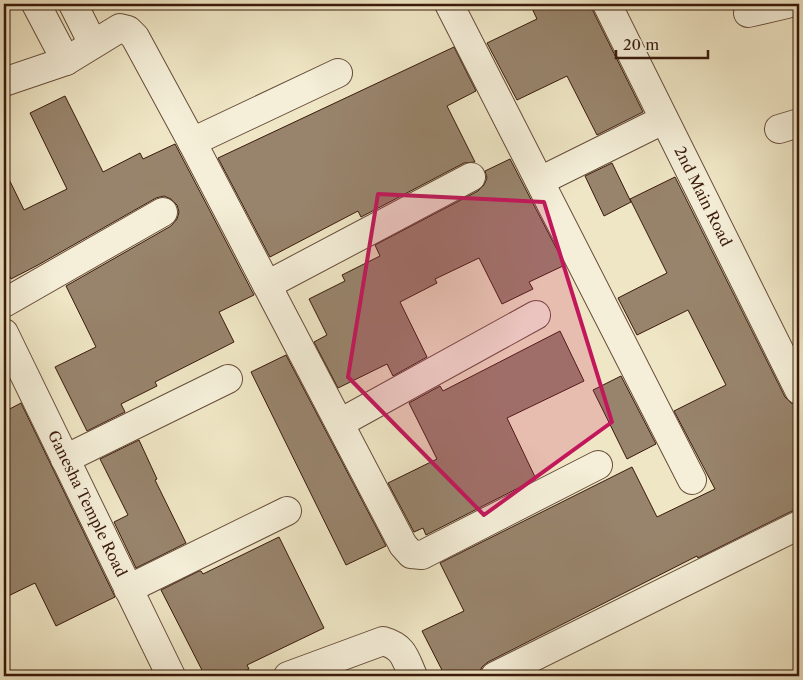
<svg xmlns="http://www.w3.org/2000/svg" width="803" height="680" font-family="'Libre Caslon Text',serif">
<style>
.building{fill:#98846c;stroke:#3a1a0b}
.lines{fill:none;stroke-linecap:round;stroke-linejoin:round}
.minor-casing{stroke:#674d3a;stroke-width:30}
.minor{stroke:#f5efd9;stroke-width:28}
.marked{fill:#c2185b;fill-opacity:0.2;stroke:#c2185b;stroke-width:4;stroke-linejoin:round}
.labels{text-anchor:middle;stroke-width:5;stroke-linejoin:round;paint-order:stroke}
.street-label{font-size:15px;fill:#3a1a0b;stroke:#f5efd9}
</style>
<rect width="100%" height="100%" fill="#efe6c5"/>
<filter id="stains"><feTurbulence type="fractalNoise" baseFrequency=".004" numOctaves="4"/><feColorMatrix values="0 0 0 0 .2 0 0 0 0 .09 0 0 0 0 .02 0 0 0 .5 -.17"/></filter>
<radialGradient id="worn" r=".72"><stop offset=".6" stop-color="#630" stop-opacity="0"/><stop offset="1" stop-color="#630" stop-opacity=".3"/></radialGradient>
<g class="building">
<polygon points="530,4 591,4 593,11 643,112 597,135 567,76 517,100 487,43 537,19"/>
<polygon points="454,47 476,91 447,106 475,162 464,163 361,217 358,211 270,257 218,158"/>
<polygon points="65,96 103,172 140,153 143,159 175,144 254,295 219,312 234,342 155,382 157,386 121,404 125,412 87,431 55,367 96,347 66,286 171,226 177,219 179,212 177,205 171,199 164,196 156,198 38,265 11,279 4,264 4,169 24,210 67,189 30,113"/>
<polygon points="510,159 565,265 529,282 533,289 502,304 479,258 435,279 437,283 400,302 427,357 393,376 387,364 338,388 314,342 327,335 309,299 345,281 342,275 380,256 375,245 478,191 484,185 487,178 485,171"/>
<polygon points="612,163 631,202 604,216 585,176"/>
<polygon points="675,177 785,397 791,403 799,406 799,509 792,511 698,558 697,556 488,662 482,667 478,676 445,676 422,631 464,611 440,563 632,467 657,517 715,489 674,411 726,385 688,310 637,335 618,298 667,273 630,199"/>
<polygon points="560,331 584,381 507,418 536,479 426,535 423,528 414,532 388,483 437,459 409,403 440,386 443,391"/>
<polygon points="286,355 386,546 346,565 251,372"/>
<polygon points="621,376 656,444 627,459 593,390"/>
<polygon points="21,403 115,597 56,626 35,583 4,598 4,412"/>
<polygon points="139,440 157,479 155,480 186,543 136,568 114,522 128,515 100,459"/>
<polygon points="279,537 324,628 247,665 249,669 234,676 205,676 161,590 199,571 201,571 203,574"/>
</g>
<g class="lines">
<g class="minor-casing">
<g id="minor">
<polyline points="36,4 66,61"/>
<polyline points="73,4 93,44"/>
<polyline points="449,4 692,480"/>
<path id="s1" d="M607,4L799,390"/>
<polyline points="748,13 787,4"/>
<polyline points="4,82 66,61 120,28 128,30 135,37 192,142 403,545 411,554 422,555 598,465"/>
<polyline points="779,129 799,123"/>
<polyline points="192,142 338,73"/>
<polyline points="540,181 663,120"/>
<polyline points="267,285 471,177"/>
<polyline points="4,303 163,212"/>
<path id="s2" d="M4,333L171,676"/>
<polyline points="340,423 536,315"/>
<polyline points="65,459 228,379"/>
<polyline points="128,589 287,511"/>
<path d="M288,676L383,641C404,647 405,658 413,676"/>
<polyline points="495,676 799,525"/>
</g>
</g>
<use href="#minor" class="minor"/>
</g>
<path class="marked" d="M378,194L544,202L612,422L484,515L348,377Z"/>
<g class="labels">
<g class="street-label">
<text dy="5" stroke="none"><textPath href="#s1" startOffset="215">2nd Main Road</textPath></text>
<text dy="5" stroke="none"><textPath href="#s2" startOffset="190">Ganesha Temple Road</textPath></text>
</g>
</g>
<rect width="803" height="680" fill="none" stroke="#efe6c5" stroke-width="20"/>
<rect x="5" y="5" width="793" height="670" fill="none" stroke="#3a1a0b" stroke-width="2.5"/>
<rect x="10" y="10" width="783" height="660" fill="none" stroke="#3a1a0b"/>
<path d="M616 50v8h92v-8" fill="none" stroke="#3a1a0b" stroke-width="2.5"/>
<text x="623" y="50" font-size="15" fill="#3a1a0b" stroke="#f5efd9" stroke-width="4" paint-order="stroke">20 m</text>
<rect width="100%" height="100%" filter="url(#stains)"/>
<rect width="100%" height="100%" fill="url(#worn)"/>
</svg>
